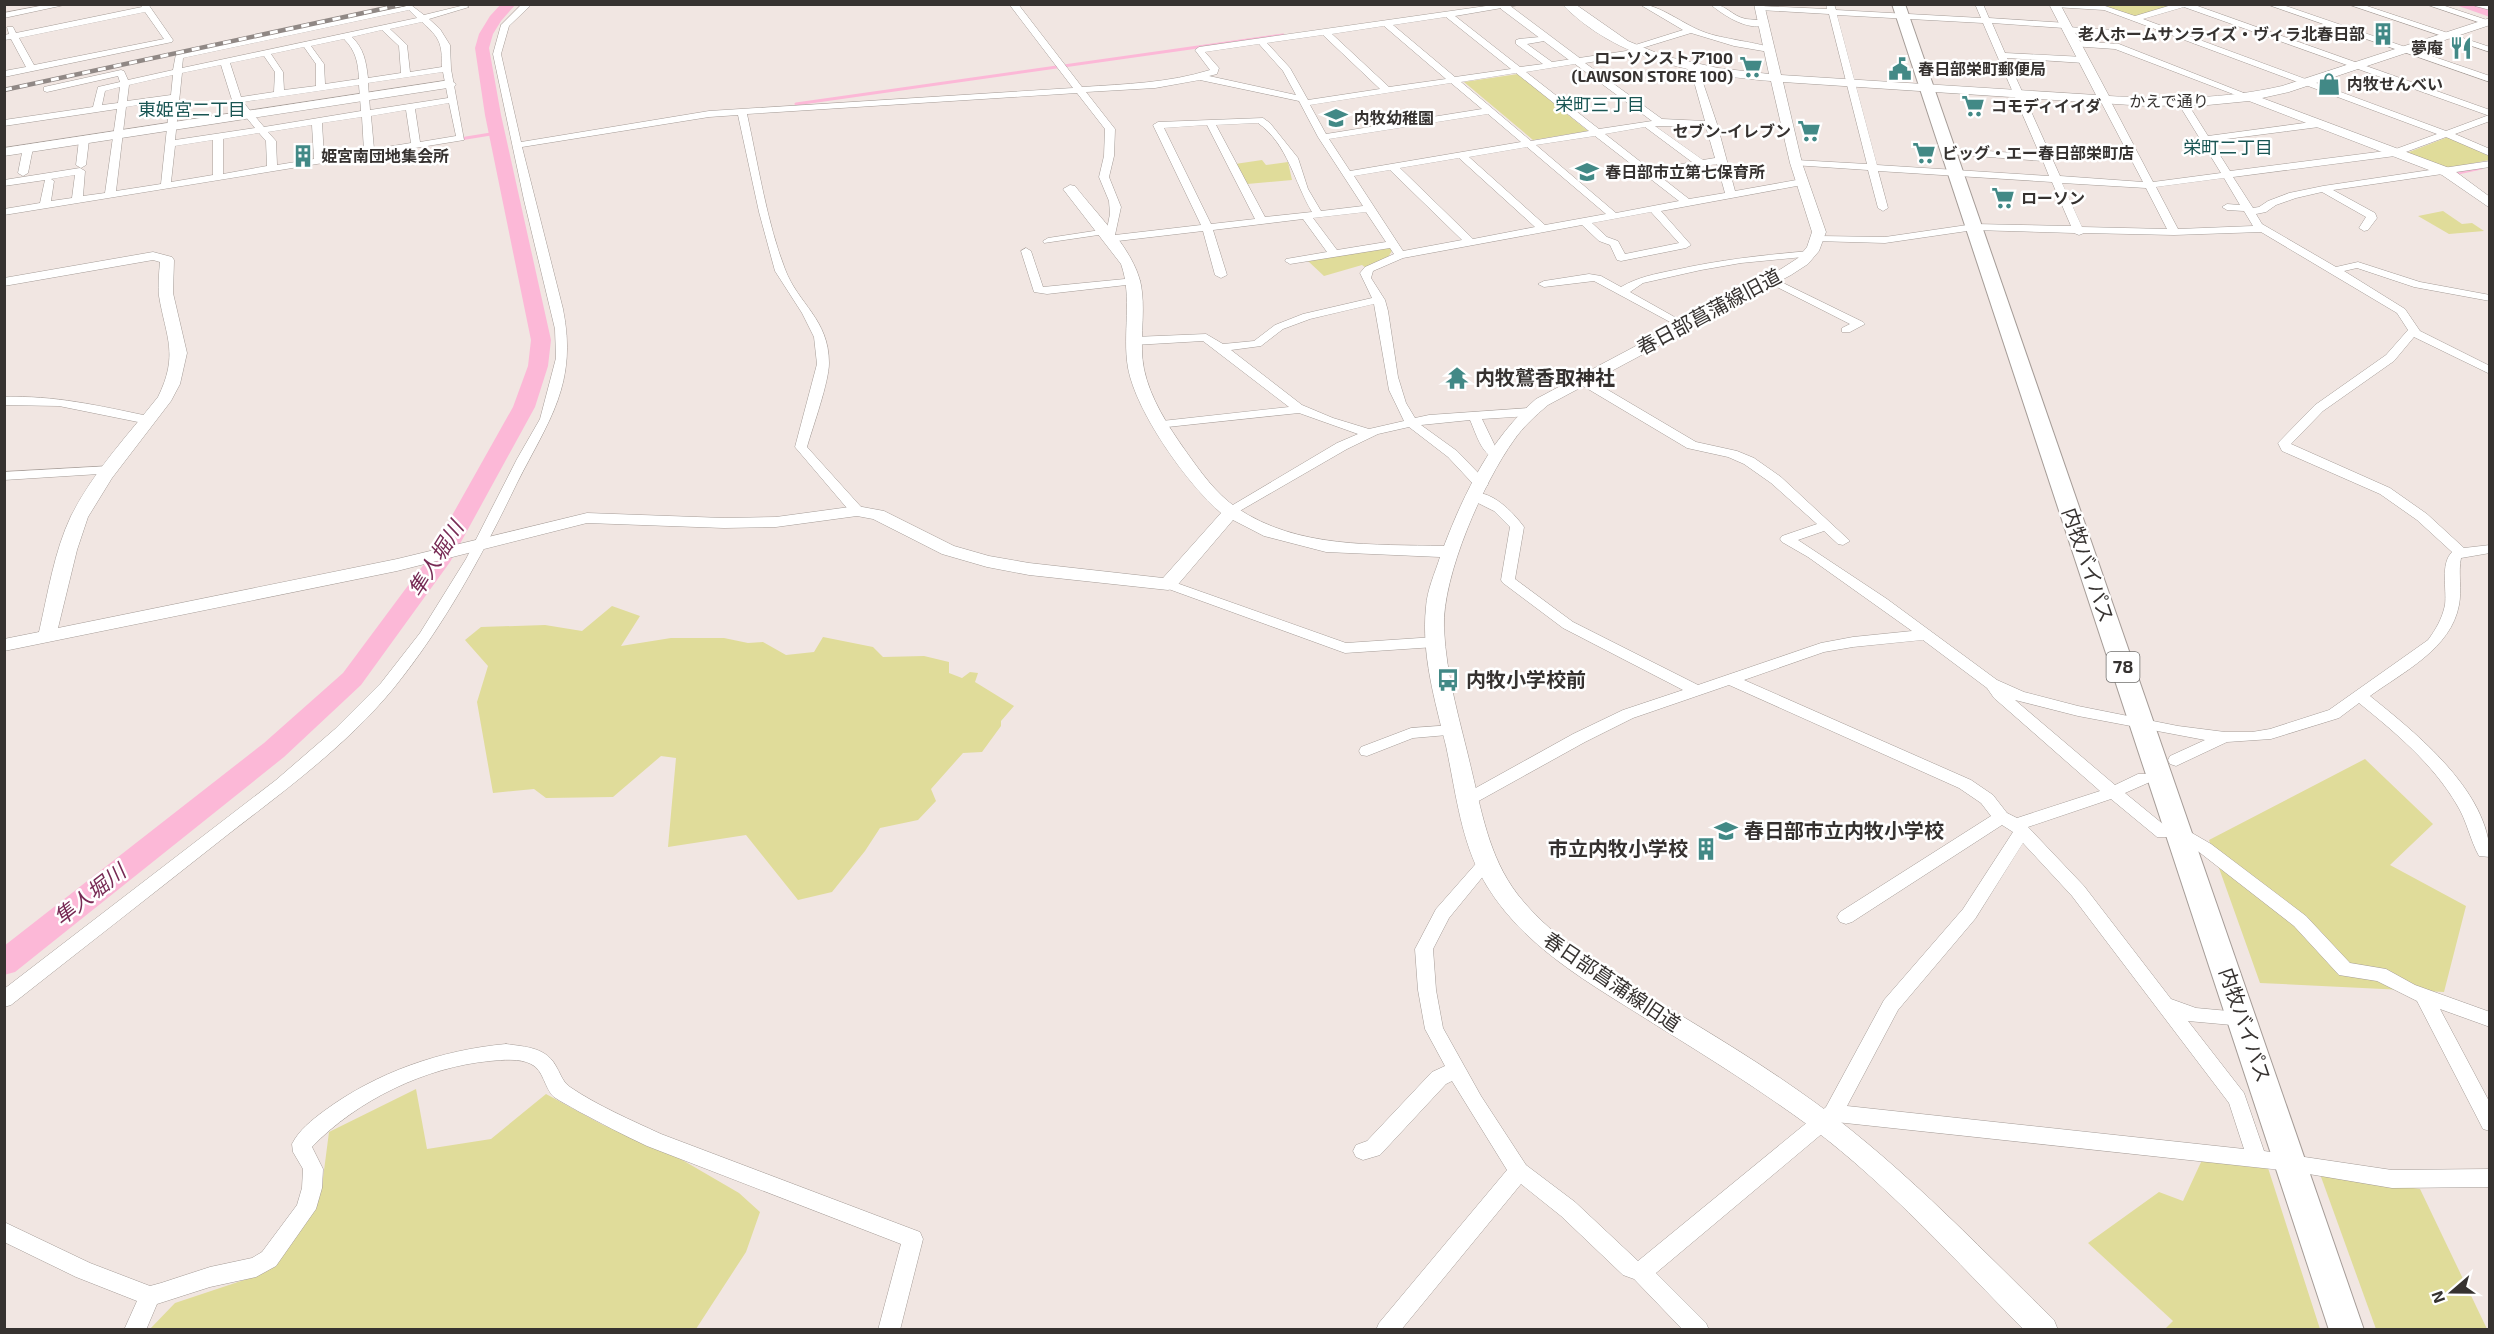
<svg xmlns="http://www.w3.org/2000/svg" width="2494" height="1334" font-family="'Exo 2','Noto Sans JP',sans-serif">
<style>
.green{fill:#e0dc9a}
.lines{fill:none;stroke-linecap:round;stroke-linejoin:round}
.stream{stroke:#fcb8d7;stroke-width:3}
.river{fill:#fcb8d7;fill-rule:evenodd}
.minor-casing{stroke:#a59c97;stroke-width:1}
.tertiary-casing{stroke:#a59c97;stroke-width:1}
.primary-casing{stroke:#a59c97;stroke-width:2}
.minor{fill:#fff;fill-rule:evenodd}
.tertiary{fill:#fff;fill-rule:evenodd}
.primary{fill:#fff;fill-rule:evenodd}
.rail-casing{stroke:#908885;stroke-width:4.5}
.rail{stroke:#fff;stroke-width:3;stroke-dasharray:8;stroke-linecap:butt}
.labels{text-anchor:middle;stroke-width:5;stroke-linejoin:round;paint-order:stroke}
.far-poi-label{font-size:16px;font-weight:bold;fill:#363230;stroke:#fff;text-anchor:start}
.far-street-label{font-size:16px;fill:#363230;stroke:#fff}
.far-neighbourhood-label{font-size:18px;fill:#195553;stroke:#fff}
.shield{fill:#fff;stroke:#72706e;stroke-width:1.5}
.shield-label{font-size:18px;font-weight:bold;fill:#363230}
.street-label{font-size:20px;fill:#363230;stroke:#fff}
.poi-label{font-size:20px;font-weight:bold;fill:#363230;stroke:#fff;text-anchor:start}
.water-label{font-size:21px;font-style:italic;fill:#772a54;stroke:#fff}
</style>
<rect width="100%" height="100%" fill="#f1e6e2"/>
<g class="green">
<polygon points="2081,5 2172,4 2174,5 2136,17 2105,6"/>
<polygon points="1518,74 1588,131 1533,140 1464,82"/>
<polygon points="2448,137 2489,156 2489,160 2445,169 2404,154"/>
<polygon points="1262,160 1266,165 1288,162 1292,180 1247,184 1235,164"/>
<polygon points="2443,211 2462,224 2472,223 2484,231 2449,234 2418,216"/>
<polygon points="1387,247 1393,249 1387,259 1366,268 1362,265 1324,276 1308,261"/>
<polygon points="612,606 640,616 621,646 671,638 724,638 748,643 763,642 786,655 814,652 823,637 873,647 883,657 924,656 949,662 949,673 962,678 970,672 978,673 975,682 1014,706 1001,721 1001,726 982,752 963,753 931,789 936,801 918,820 880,828 865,851 832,892 798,900 746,835 668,847 676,758 661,756 613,797 546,798 534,789 493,793 477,702 488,666 465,640 481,627 545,625 582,631"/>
<polygon points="2365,759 2433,824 2390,865 2466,906 2444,992 2260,983 2209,840"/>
<polygon points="416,1089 427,1149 491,1139 546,1094 603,1125 660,1147 739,1193 760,1212 746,1252 696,1329 149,1330 175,1303 259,1275 322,1186 329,1132"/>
<polygon points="2202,1160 2268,1168 2320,1329 2165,1329 2173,1321 2088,1243 2159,1192 2183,1201"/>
<polygon points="2320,1174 2420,1189 2487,1329 2376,1329"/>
</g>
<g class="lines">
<g class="stream">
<polyline points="796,104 1283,35"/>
<polyline points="460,139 497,133"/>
<polyline points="2458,173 2481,168"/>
</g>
<g class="river">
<polygon points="501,4 516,4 501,21 493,34 489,48 501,115 551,340 548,366 535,407 450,562 361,685 284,757 15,972 4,975 4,946 264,743 343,673 427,560 513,407 528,366 531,340 485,115 475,48 479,34 490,16"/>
<polygon points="2453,4 2477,4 2490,8 2490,17"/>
</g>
<g class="minor-casing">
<g id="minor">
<polygon points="50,4 69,4 4,18 4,13"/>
<path d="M140,4H148L173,40L172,42L4,77V71L26,67L11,39L4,40V35L9,34L7,27H13L16,33L142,7ZM145,12L164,39L34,65L19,38Z"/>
<path d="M522,4H532L509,26L501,54L521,142L709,111L1073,88L1009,4H1018L1082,87C1126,84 1168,83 1210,70L1195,50L1199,47L1500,4H1525L1455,16L1520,67L1543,64L1516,44V40L1519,39L1550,36V40L1527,44L1552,62L1633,50L1632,46L1683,30L1639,4C1659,4 1684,25 1704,32C1721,39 1764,43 1773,49L1769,52L1734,46L1691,33L1642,48L1646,49V53L1585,63L1662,119L1705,121L1690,67L1697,65L1717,124L1735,191L1802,179L1807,182L1802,185L1661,211L1691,245L1686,248L1621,261L1617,260L1610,245L1599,241L1582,225L1403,258L1373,271L1371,278L1385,300L1388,311L1398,377L1406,403L1415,418L1429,415L1528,408L1534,412L1528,416L1482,419L1495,446L1502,455L1496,459C1481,454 1476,433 1470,420L1421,425L1457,451L1486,481L1488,484L1486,487H1476L1448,457L1409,427L1378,434L1347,449L1231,516L1226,515L1224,512L1226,509L1337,443L1358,434L1299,413L1158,428L1156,425L1162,421L1289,407L1203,341L1134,345L1128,341L1134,337L1206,334L1223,344L1254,341L1275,325L1303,314L1372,298L1360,273L1365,267L1394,254L1390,248L1290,264L1285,261L1286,259L1327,252L1303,219L1213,230L1227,275L1221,278L1215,275L1203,231L1109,242L1104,239L1105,234L1044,243L1043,241L1048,238L1107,229L1110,214L1109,201L1099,177L1104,156L1105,129L1077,93L747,114C758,164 767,223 785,269C798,304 829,319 829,363C829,382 813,426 807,447L862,508L864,511L862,514H852L795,447L817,364L814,337L802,313L775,271L759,212L738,115L709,117L522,147L563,309C578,384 549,420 517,483C482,556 444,626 393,689C346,746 284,791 226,836C154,893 82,949 11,1005L4,1007V989L276,780L335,729L381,683L420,633L466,559L517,459L540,419L556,358L555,329L524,200L493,54L501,25ZM1446,17L1511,69L1455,77L1393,25ZM1384,26L1446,79L1389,87L1332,34ZM1323,35L1380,89L1308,100L1290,68L1267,43ZM1259,44L1283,71L1296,95L1209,76L1217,74L1219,68L1205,52ZM1575,64L1652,121L1599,129L1526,72ZM1516,73L1589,131L1531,141L1461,82ZM1200,80L1299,101L1318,137L1363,206L1321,211L1308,189L1298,158L1270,123L1263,118L1158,122L1153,125L1201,225L1115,235L1121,207L1109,177L1114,156L1115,129L1086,92L1155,88ZM1451,83L1482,109L1326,134L1310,105ZM1488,114L1521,142L1350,171L1329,139ZM1258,123C1288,144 1294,182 1312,212L1265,217L1216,125ZM1207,125L1255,219L1211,224L1164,128ZM1655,126L1706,127L1715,158L1703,160ZM1645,127L1692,162L1651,170L1605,134ZM1595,136L1679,201L1616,213L1536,145ZM1527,147L1606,214L1545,225L1469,157ZM1459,158L1535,227L1473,239L1400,168ZM1717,164L1725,193L1689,199L1657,174ZM1390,170L1462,240L1403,251L1354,176ZM1366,212L1386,242L1337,250L1313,218ZM1651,212L1679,243L1625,254L1618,241L1607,237L1592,223ZM1374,304L1389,390L1404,421L1369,429L1333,418L1302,405L1231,350L1261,346L1283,329L1310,319Z"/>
<path d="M1710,4C1727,4 1731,16 1746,19C1754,20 1762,19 1769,23C1752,34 1724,16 1710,4Z"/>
<path d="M1826,4H1834L1836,10L1981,18L1975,4H1983L1989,18L2067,23V27L2064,28L1992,23L2005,53L2084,57L2088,60L2084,63L2007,58L2060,176L2143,182L2100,100L2105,97L2110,100L2153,182L2221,173L2178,103L2183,100L2186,101L2208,136L2319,121L2324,124L2319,127L2211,141L2230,171L2393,150L2437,134L2104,10L2054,7L2050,4L2105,6L2135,16L2175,4H2192L2490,110V121L2455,134L2490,149V156L2446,137L2395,156L2233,177L2253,208L2259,207L2268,201L2289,193L2323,186L2490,161V167L2333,190L2375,213L2377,218L2368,230L2364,231L2359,228L2366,217L2322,192L2296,198L2276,205L2266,212L2256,214L2262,224L2336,267L2358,262L2420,282L2490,295V301L2414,287L2357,268L2344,271L2405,309L2420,331L2490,366V374L2414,337L2394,361L2323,411L2291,444L2390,488L2427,514L2464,548L2490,545V553L2461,558C2458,573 2462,590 2459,605C2451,649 2403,672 2370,696C2416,733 2490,792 2490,857L2479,856C2470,840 2467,821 2457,805C2433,764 2396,733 2359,703L2339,718L2271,739L2227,742L2176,766L2170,764L2168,760L2170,756L2205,740L2078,716L2015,700L2115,785L2138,774H2150L2152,778L2150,782L2125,793L2169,829L2171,833L2169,837H2157L2111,799L2028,827L2084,886L2171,999L2196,1008L2250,1013L2252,1018L2250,1023L2243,1026L2188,1021L2244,1093L2264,1151L2392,1170L2490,1169V1187L2392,1188L2291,1171L1836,1122L1656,1273L1706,1323L1709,1330H1683L1634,1279L1623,1275L1561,1216L1521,1184L1401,1330H1376L1379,1323L1507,1170L1452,1081L1446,1084L1380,1155L1363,1160L1356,1157L1353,1151L1356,1145L1367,1141L1432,1072L1445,1066L1425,1029L1418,990L1415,949L1436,909L1480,859L1486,857L1492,859L1494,863L1449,918L1433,949L1436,990L1443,1028L1481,1096L1526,1165L1575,1202L1638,1261L1826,1107L1884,1000L1963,909L2013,832L2002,825L1852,922L1846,924L1840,922L1837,917L1840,912L1991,816L1981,803L1959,788L1729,685L1633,718L1585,742L1475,803H1463L1461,799L1463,795L1573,734L1623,710L1683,690L1563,628L1503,583L1501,580L1510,527L1494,511L1470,499L1468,496L1470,493C1491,489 1513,512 1524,527L1515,579L1573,622L1698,685L1821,643L1853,637L1912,631L1808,557L1782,542L1780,539L1782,536L1817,524L1771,483L1744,464L1728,457L1687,448L1578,383V377H1586L1696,442L1737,451L1754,458L1781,477L1850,541L1843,545L1838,544L1824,531L1798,540L1887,599L1997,680L2024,692L2078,706L2178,726L2225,732H2252L2270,729L2329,710L2428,640C2436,629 2442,619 2445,605C2447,589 2440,564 2452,552L2417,520L2380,494L2282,451L2278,443L2315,405L2386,355L2408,330L2397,313L2261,232L2174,235L2084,233L2079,235L2074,233L1974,230L1885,243L1815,241L1814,239L1819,236L1885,237L1974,224L2071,226L2052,182L1878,171L1888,208L1883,211L1878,208L1868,170L1793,165L1791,163L1796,160L1867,164L1829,14L1760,10L1756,8L1760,6L1827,9ZM2184,7L2487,115H2489L2446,131L2143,19ZM1837,15L1983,23L2040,155L1948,148L1943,151L1948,154L2043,161L2049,176L1877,165ZM2224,178L2240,205L2227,204L2222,207L2227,210L2244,211L2253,226L2178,229L2156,187ZM2062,183L2146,188L2167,229L2082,227ZM1923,640L1987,688L1994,698L2100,791L2017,818L2007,813L1993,795L1971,780L1744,680L1824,652L1853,647ZM2023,843L2072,896L2229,1103L2244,1149L1847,1106L1898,1010L1975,919Z"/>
<polygon points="2266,4 2280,4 2490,76 2490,82"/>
<polygon points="2347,4 2361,4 2490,47 2490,52"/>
<polygon points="2425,4 2439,4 2490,21 2490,26"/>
<polygon points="2474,4 2490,5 2490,10 2475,6"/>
<path d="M411,5L424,15L465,5L469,7L429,19L440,29L450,45L451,69L464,140L4,215V209L40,203L45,180L4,186V180L80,168L85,171L83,196L105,193L117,109L4,126V120L93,107L98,87L120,82L118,76L47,92L44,91V87L121,70L124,71L128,80L173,70L176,54ZM409,10L417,18L182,68L183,58ZM422,22C440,38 442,43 442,67L410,72L407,45L390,29ZM382,30L399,46L401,73L368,78C366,61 364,49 352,37ZM344,39C356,51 358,62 359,79L325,84L324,64L311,46ZM304,47L316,64V86L284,90L283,72L271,54ZM264,56L275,72L274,92L241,97L230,63ZM221,65L232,100L255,128L175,140L182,73ZM443,72L448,98L370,110L368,83ZM173,75L171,95L127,101L129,85ZM359,85L361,111L264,127L243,102ZM120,87L118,103L102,105L105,91ZM170,100L161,184L116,191L126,107ZM449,103L456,136L420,142L415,109ZM406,110L411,143L374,149L371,116ZM362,117L364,151L324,157L322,123ZM312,125L314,159L277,165L276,141L268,132ZM259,133L266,141L267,166L223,174V139ZM213,140V175L171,182L175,146ZM75,175L72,198L51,201L54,181L51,179Z"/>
<polygon points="2067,27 2114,30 2118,33 2114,36 2064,32 2063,30"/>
<polygon points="2075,41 2119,44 2254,97 2246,99 2115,49 2072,46 2072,42"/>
<polygon points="84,137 89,140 86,165 81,168 76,165 79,140"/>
<polygon points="28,145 33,148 28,173 23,176 18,173 23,148"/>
<polygon points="1026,248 1031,251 1043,287 1135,278 1141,281 1135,284 1047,294 1034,292 1021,251"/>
<path d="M1809,251L1814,254L1813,256L1741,263L1701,270L1643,283L1630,292L1687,324V328L1683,329L1594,281L1544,287L1538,284L1544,281L1589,274L1601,276L1621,287C1638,277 1655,274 1674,270C1719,260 1763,255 1809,251Z"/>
<polygon points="1771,277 1863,322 1865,324 1850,332 1842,332 1842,328 1850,324 1767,282 1767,278"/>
<path d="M4,397C54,395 100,406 148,416L154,420L148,424L59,406L4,405Z"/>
<polygon points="110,466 116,470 115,473 4,480 4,472"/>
<polygon points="1168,580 1346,643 1435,637 1442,642 1435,647 1345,653 1163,587 1161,584"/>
<polygon points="1453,725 1459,726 1461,730 1459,734 1413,738 1367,756 1361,755 1359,751 1361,747 1411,728"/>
<polygon points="2180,826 2211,844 2306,916 2350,963 2386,969 2415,985 2490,1012 2490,1027 2440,1009 2490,1103 2490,1131 2483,1129 2417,1001 2377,981 2339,975 2294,926 2199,852 2174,836 2172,832 2174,828"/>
<path d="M506,1044C526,1047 547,1047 557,1068C561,1075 563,1082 570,1087C598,1106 631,1120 661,1134L920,1232L923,1239L900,1330H878L901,1244L647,1146C623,1135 601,1123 578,1111C570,1106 561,1102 554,1097C544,1088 544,1070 531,1064C519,1058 503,1060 490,1061C426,1067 357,1100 312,1147L323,1169L322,1188L316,1209L276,1266L256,1277L210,1287L157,1304L146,1330H124L137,1301L76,1277L4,1242V1222L90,1263L150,1286L161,1283L210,1267L252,1258L262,1252L297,1205L302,1188L303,1169L293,1152L292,1144C299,1130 312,1120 324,1111C377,1072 441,1050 506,1044Z"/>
</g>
</g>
<g class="tertiary-casing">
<g id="tertiary">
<path d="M1562,4H1575L1628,41L1664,56L1718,68L1769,74L1754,4H1764L1781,75L2096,95L2049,4H2060L2109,96C2167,100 2225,99 2282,86L2490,18V25L2289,92L2262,98L2452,169L2490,197V208L2442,175L2249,101L2208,105L2146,106L1783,82L1802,163L1826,232L1819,251L1808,264L1791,275L1548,405C1535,416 1523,427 1514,440C1483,483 1442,576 1444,628C1446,677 1461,724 1472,772C1483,818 1491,864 1523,901C1555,939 1597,964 1639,990C1693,1023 1748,1055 1799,1091C1894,1157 1972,1240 2054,1320L2058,1330H2024C1956,1261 1890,1187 1812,1128C1763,1092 1711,1059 1659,1027C1592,984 1517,946 1479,872C1460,834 1455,788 1446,746C1435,701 1421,654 1426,607C1427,590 1435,573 1440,557L1326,552L1264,536L1233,520L1175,588L1168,590L1029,575L987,567L942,554L873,519L857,516L776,527L724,528L587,523L397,571L4,651V639L39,632C48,593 54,552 71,516C93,472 128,435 158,397C179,354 166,338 159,296C158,285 159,273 160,262L153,260L4,286V278L153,252L172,257L174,260L173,293L187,353L180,384L171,401L112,478L88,517L77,550L58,628L397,559L587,513L724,518L776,517L857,506L884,511L954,546L989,556L1029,563L1163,578L1221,513C1187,484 1136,412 1128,368C1122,333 1133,298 1121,264L1063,189L1070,185L1075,186C1098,216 1139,254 1142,292C1145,317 1139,344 1144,369C1150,398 1168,426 1185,450C1200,471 1216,494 1237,508C1298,549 1374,544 1444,546C1465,491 1491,438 1536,399L1781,269L1798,258L1807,247L1812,232L1790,163L1771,81C1697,75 1616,60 1562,4Z"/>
<polygon points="1501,5 1509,5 1581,59 1581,63 1573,63 1501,9"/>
<polygon points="450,80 456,84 454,87 4,156 4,148"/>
</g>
</g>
<g class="primary-casing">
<polygon id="primary" points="1892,4 1905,4 2364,1330 2329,1330"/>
</g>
<use href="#minor" class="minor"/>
<use href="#tertiary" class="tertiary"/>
<use href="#primary" class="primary"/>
<g class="rail-casing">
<polyline id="rail" points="4,90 405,4"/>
</g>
<use href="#rail" class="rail"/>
</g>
<defs>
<g id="building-bare" transform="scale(1.8)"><path d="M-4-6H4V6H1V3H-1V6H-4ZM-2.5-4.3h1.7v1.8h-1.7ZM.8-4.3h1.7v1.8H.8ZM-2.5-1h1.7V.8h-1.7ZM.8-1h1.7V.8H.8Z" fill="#428986" stroke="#fff" stroke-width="2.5" paint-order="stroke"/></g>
<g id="restaurant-bare" transform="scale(1.8)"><path d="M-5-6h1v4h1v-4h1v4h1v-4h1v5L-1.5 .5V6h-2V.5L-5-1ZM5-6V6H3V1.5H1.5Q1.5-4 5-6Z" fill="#428986" stroke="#fff" stroke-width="2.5" paint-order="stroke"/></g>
<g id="supermarket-bare" transform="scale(1.8)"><path d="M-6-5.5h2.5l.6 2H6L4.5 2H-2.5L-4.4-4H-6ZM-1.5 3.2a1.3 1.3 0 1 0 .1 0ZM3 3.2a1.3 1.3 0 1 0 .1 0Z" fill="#428986" stroke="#fff" stroke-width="2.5" paint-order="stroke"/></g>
<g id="civic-bare" transform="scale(1.8)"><path d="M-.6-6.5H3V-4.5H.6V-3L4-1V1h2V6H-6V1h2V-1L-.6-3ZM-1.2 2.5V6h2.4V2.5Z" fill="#428986" stroke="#fff" stroke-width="2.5" paint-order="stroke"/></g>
<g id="shop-bare" transform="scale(1.8)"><path d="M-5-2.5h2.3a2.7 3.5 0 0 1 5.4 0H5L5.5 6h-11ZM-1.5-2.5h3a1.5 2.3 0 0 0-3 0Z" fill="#428986" stroke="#fff" stroke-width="2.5" paint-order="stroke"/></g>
<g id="school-bare" transform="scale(1.8)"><path d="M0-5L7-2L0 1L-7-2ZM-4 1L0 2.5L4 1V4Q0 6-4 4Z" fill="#428986" stroke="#fff" stroke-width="2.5" paint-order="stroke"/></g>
<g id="temple-bare" transform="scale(1.8)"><path d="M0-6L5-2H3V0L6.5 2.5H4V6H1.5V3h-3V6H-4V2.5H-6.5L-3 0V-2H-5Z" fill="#428986" stroke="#fff" stroke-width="2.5" paint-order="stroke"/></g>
<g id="bus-bare" transform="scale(1.8)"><path d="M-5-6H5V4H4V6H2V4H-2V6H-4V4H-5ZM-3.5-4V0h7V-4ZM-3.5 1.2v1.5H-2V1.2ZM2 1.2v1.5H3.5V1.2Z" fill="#428986" stroke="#fff" stroke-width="2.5" paint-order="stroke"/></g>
</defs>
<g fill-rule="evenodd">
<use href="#building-bare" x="2383" y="34"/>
<use href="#restaurant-bare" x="2461" y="48"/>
<use href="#supermarket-bare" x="1751" y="67"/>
<use href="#civic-bare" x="1900" y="69"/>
<use href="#shop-bare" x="2329" y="84"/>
<use href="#supermarket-bare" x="1973" y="106"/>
<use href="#school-bare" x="1336" y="118"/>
<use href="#supermarket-bare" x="1809" y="131"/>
<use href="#supermarket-bare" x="1924" y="153"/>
<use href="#building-bare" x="303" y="156"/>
<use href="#school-bare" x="1587" y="172"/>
<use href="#supermarket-bare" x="2003" y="198"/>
<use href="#temple-bare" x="1457" y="378"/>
<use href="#bus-bare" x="1448" y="680"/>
<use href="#school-bare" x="1726" y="831"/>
<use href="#building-bare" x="1706" y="849"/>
</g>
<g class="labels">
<g class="far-poi-label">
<text x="2365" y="40" text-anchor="end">老人ホームサンライズ・ヴィラ北春日部</text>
<text x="2443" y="54" text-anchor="end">夢庵</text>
<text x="1733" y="64" text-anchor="end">ローソンストア100<tspan x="1733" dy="18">(LAWSON STORE 100)</tspan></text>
<text x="1918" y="75">春日部栄町郵便局</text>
<text x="2347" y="90">内牧せんべい</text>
<text x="1991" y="112">コモディイイダ</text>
<text x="1354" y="124">内牧幼稚園</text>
<text x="1791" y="137" text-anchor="end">セブン-イレブン</text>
<text x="1942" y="159">ビッグ・エー春日部栄町店</text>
<text x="321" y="162">姫宮南団地集会所</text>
<text x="1605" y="178">春日部市立第七保育所</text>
<text x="2021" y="204">ローソン</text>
</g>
<g class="far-street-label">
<text x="2169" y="107">かえで通り</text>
</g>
<g class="far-neighbourhood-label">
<text x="1600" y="111">栄町三丁目</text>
<text x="192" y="116">東姫宮二丁目</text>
<text x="2228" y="154">栄町二丁目</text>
</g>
<rect class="shield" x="2106.5" y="652" width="33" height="30" rx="4.5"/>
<g class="shield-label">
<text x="2123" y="673">78</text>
</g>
<g class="street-label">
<text transform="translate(1709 312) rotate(-28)" y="7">春日部菖蒲線旧道</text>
<text transform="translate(2088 565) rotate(71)" y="7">内牧バイパス</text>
<text transform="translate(1612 982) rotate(34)" y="7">春日部菖蒲線旧道</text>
<text transform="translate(2245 1025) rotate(71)" y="7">内牧バイパス</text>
</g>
<g class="poi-label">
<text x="1475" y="385">内牧鷲香取神社</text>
<text x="1466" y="687">内牧小学校前</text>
<text x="1744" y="838">春日部市立内牧小学校</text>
<text x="1688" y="856" text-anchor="end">市立内牧小学校</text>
</g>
<g class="water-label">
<text transform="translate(436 559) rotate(-58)" y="7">隼人堀川</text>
<text transform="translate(90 895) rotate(-38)" y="7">隼人堀川</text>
</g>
</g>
<rect width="2494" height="1334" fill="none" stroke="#363230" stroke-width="12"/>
<g transform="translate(2452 1292) rotate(250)" stroke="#ffffff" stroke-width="4.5" paint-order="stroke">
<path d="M0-4.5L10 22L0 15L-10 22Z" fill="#363230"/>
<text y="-9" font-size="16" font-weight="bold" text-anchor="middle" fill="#363230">N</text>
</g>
</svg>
